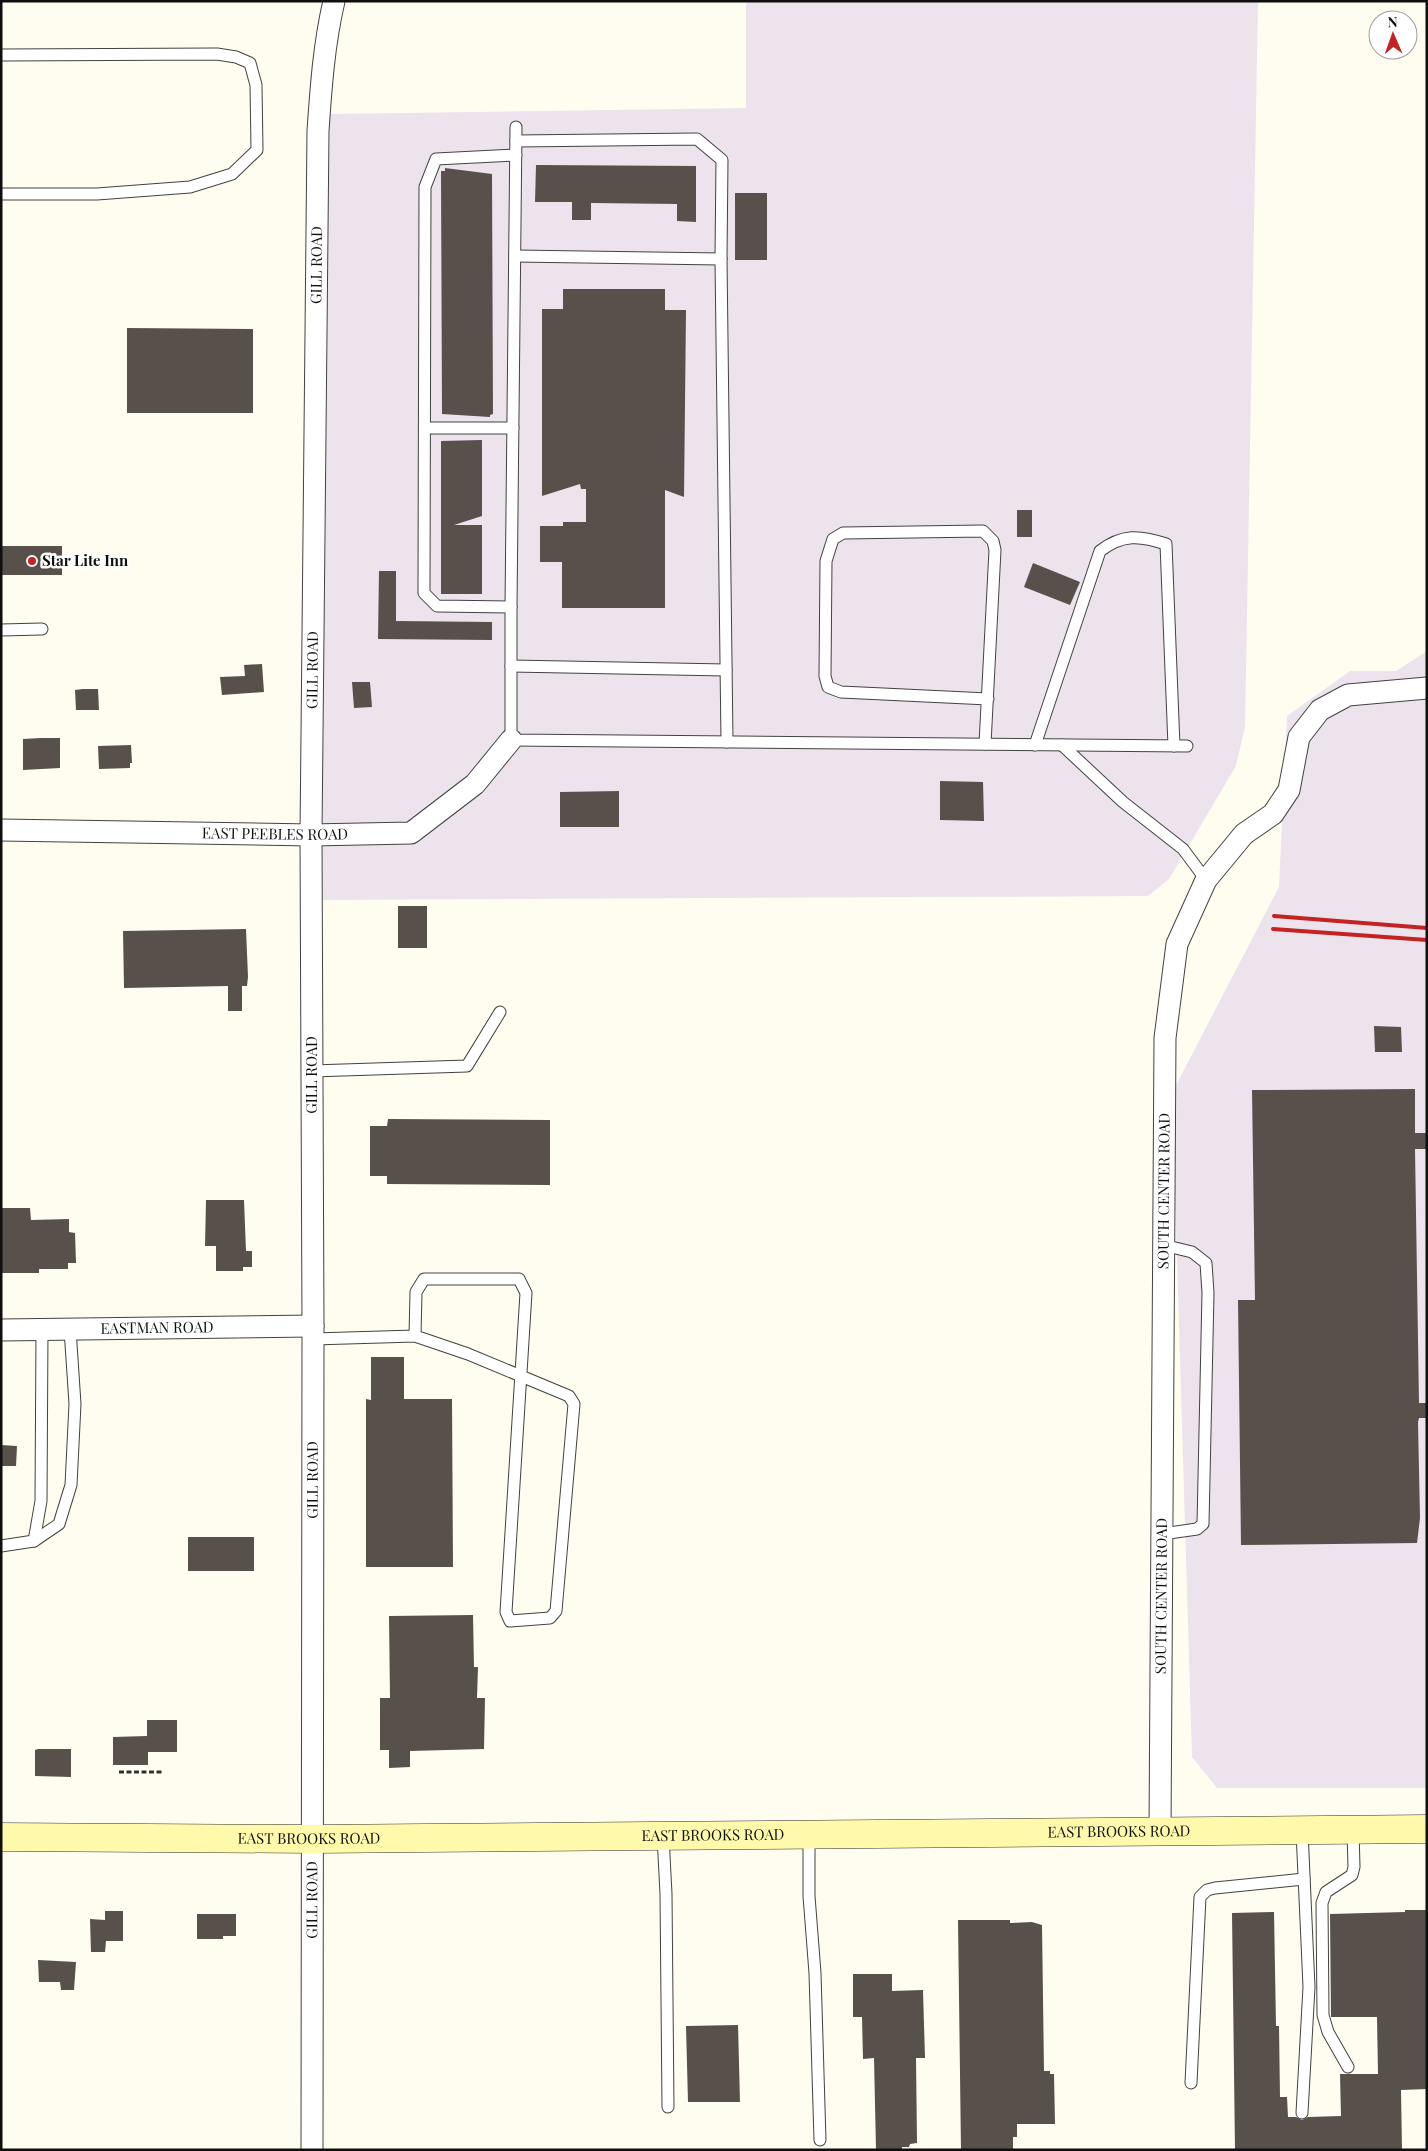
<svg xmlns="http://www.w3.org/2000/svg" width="1428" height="2151" font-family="'Playfair Display',serif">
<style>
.industrial{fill:#ede3ed}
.building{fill:#58504b}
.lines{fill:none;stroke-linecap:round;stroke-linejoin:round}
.service-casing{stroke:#424242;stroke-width:13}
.minor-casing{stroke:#424242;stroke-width:23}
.secondary-casing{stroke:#313131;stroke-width:29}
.path{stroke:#313131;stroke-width:3;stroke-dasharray:5 2.5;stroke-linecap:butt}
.service{stroke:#fff;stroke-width:11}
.minor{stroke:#fff;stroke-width:21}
.secondary{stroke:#fffaab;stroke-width:28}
.rail{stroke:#c32322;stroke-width:4}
.poi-dot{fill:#c32322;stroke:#fff;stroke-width:2}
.labels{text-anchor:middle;stroke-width:5;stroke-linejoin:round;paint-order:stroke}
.street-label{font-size:15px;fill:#0f0f0f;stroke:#fff}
.poi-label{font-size:15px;font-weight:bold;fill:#0f0f0f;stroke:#fff;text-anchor:start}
</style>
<rect width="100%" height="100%" fill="#fffdf0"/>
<g class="industrial">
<polygon points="746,1 1258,1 1245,727 1236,766 1169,879 1148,896 322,900 326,346 330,114 746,108"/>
<polygon points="1427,651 1427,1788 1217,1788 1192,1757 1172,1093 1279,887 1287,716 1350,671 1396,671"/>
</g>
<g class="building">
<polygon points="536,165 696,166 696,222 677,221 677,204 591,203 591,220 572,220 572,202 535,202"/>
<polygon points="445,168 492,174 493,414 490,415 490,417 442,414 441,171 445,171"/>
<rect x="735" y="193" width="32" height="67"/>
<polygon points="563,289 665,289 665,310 686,310 684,497 665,490 665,608 562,608 562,562 540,562 540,526 563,526 563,522 586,522 586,489 581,489 580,484 542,496 542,309 563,309"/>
<polygon points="127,328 253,329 253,413 127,413"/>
<polygon points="482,440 482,516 454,525 482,525 482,594 441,594 441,441"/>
<rect x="1017" y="510" width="15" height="27"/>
<rect x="1" y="546" width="61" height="29"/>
<polygon points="1033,563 1080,582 1070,605 1024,587"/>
<polygon points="379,571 396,571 396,621 492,622 492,640 378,639"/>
<polygon points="262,664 264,692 222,695 220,677 245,676 244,665"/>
<polygon points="352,682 370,682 372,707 354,708"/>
<polygon points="83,689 98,689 99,710 76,710 75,690"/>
<polygon points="41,738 60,738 60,768 23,770 23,739"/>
<polygon points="131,745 132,763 130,763 130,768 99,769 98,746"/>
<polygon points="940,781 983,782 984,821 940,820"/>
<polygon points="619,791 619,827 560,827 560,792"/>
<rect x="398" y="906" width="29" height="42"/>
<polygon points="246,929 248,977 247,986 242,986 242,1011 228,1011 228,986 124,988 123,931"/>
<polygon points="1374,1026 1401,1027 1402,1052 1375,1052"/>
<polygon points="1415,1089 1415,1133 1427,1133 1427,1149 1415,1149 1419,1403 1427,1403 1427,1418 1419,1418 1418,1422 1420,1518 1417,1543 1241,1545 1238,1300 1255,1300 1252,1090"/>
<polygon points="388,1119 550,1120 550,1185 387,1184 387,1176 370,1176 370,1126 387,1126"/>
<polygon points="206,1200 244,1200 246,1251 252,1251 252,1267 243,1267 243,1271 216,1271 216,1246 205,1246"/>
<polygon points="1,1208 30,1208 31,1220 69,1219 69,1232 75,1233 76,1263 68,1263 68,1269 39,1269 39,1273 1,1273"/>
<polygon points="371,1357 404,1357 404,1399 452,1399 453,1567 366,1567 366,1399 371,1400"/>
<polygon points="1,1445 17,1446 16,1466 1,1466"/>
<rect x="188" y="1537" width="66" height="34"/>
<polygon points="473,1615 474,1667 478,1667 477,1698 485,1698 484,1749 410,1751 410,1767 389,1768 389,1750 380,1750 380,1698 390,1698 389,1616"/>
<polygon points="147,1720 177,1720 177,1752 148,1752 148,1765 113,1765 113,1737 147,1736"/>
<polygon points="38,1749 71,1749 71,1777 35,1776 35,1750"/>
<polygon points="1405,1910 1427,1910 1427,2089 1401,2090 1402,2150 1235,2150 1232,1913 1274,1912 1276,2026 1279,2026 1280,2097 1287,2097 1288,2117 1296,2117 1302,2120 1308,2117 1341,2116 1340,2074 1378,2074 1377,2017 1331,2017 1330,1914 1405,1912"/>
<polygon points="105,1911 123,1911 123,1941 106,1941 105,1952 91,1952 90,1919 105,1920"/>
<polygon points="197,1914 236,1914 236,1936 223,1936 223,1939 197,1939"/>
<polygon points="958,1920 1010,1920 1010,1923 1032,1922 1042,1925 1044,2071 1050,2071 1050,2074 1054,2074 1055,2124 1017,2124 1017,2137 1013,2137 1013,2150 961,2150"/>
<polygon points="38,1960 76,1962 74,1990 61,1990 60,1982 39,1982"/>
<polygon points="853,1974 892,1974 892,1991 923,1990 925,2058 916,2058 917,2143 910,2144 909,2147 902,2147 902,2150 876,2150 874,2058 863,2059 862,2017 853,2017"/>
<polygon points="738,2025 740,2102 688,2102 686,2026"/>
</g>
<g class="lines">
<g class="service-casing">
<g id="service">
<polyline points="1,55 217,54 236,57 250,63 256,85 257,150 232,174 190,187 97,194 1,194"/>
<polyline points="516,127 511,607 511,740 1187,746"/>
<polyline points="516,141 697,139 722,160 721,259"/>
<polyline points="515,256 721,259 727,742"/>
<polyline points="425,428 513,428"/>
<polyline points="511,607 437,606 424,593 425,187 436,159 516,155"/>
<polyline points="1,630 42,629"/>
<polyline points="511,666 726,670"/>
<polyline points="985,744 995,550 993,541 983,531 843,533 833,539 826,561 825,676 828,687 841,692 988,699"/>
<path d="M1035,745L1100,551C1122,534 1140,535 1166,544L1174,746"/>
<polyline points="1062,745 1123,802 1183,849 1206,880"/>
<polyline points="312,1071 467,1066 500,1012"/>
<polyline points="313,1339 415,1336 416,1292 424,1279 519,1279 526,1293 506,1612 510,1621 550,1618 556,1611 574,1404 569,1396 468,1354 415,1336"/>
<polyline points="1162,1534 1197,1529 1203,1524 1208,1293 1206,1263 1192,1252 1163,1245"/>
<polyline points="34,1541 41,1501 42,1330"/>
<polyline points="1,1546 34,1541 59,1524 71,1485 75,1404 70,1329"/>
<polyline points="809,1835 809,1896 815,1973 820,2140"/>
<polyline points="663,1836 666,1894 668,2107"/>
<polyline points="1348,2067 1328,2032 1323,2015 1322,1903 1326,1892 1352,1875 1354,1867 1353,1830"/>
<polyline points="1191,2083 1200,1897 1207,1890 1215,1888 1304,1879"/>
<polyline points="1302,2113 1309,1987 1302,1831"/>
</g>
</g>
<g class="minor-casing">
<g id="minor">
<path id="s1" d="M1,830L311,835L411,833L475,784L511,740"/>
<path id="s2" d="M1,1330L313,1326"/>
<path id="s3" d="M1160,1832L1165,1038L1177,944L1206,880L1244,834L1273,814L1289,790L1299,737L1320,710L1348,695L1427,688"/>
<path id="s4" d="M312,2150L313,1326L311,835L318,131C321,87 324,44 334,1"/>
</g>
</g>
<g class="secondary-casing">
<g id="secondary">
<path id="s5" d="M1,1837L313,1839L1427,1829"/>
</g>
</g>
<polyline class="path" points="119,1772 163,1772"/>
<use href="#service" class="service"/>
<use href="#minor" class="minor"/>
<use href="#secondary" class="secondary"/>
<g class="rail">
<polyline points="1274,916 1427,928"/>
<polyline points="1273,929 1427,940"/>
</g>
</g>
<circle class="poi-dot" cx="32" cy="561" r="5"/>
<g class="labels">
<g class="street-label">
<text dy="5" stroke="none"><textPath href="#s4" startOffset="1885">GILL ROAD</textPath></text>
<text dy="5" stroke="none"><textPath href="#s4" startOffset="1480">GILL ROAD</textPath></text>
<text dy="5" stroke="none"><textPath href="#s1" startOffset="274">EAST PEEBLES ROAD</textPath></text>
<text transform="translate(312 1075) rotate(-90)" y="5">GILL ROAD</text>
<text dy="5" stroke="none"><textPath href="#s3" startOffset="641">SOUTH CENTER ROAD</textPath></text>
<text dy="5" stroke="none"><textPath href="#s2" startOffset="156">EASTMAN ROAD</textPath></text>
<text dy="5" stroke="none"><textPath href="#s4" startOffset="670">GILL ROAD</textPath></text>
<text dy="5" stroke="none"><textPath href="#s3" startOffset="236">SOUTH CENTER ROAD</textPath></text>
<text dy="5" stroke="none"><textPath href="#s5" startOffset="1118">EAST BROOKS ROAD</textPath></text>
<text dy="5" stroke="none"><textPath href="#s5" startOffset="712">EAST BROOKS ROAD</textPath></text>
<text dy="5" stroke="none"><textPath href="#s5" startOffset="308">EAST BROOKS ROAD</textPath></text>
<text dy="5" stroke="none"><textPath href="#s4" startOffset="250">GILL ROAD</textPath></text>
</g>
<g class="poi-label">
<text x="42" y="566">Star Lite Inn</text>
</g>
</g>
<rect width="1428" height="2151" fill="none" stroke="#0f0f0f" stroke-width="5"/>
<g transform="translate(1393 35) rotate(358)"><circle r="24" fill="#ffffff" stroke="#9f9f9f"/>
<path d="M0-4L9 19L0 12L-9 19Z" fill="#c32322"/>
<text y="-8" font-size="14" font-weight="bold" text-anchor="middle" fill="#0f0f0f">N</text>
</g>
</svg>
